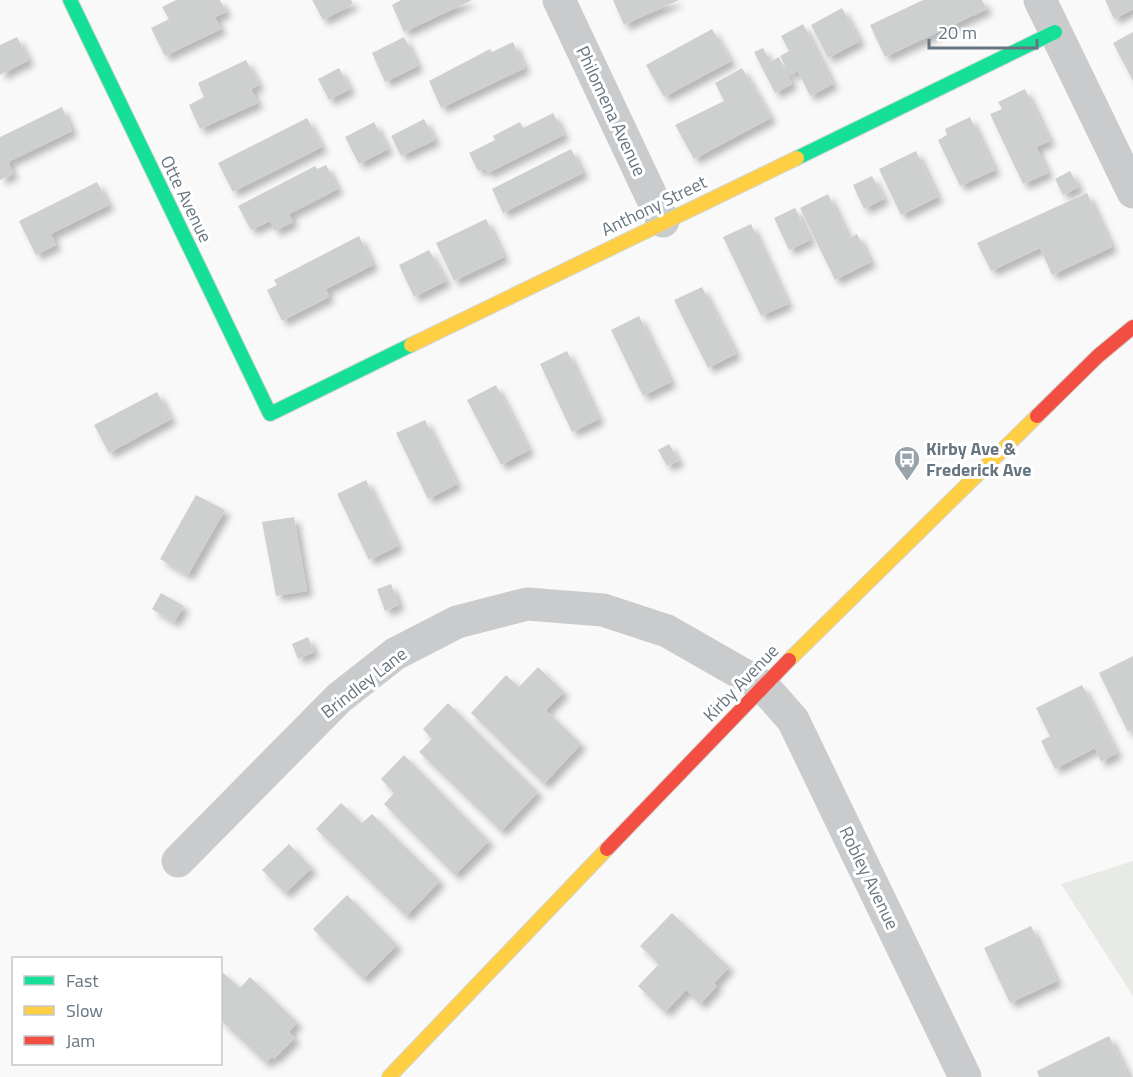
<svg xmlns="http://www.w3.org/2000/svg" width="1133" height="1077" font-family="'Titillium Web',sans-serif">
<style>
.green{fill:#e8eae6}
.building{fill:#ced0d0;filter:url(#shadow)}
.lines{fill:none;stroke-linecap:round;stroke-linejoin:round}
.fast-casing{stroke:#d5d6d7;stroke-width:16}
.slow-casing{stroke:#d5d6d7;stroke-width:16}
.jam-casing{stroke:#d5d6d7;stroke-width:16}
.street{stroke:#cacbcc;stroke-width:33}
.fast{stroke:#16e098;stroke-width:14}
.slow{stroke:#ffcf43;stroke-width:14}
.jam{stroke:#f24e42;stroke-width:14}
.labels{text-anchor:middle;stroke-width:6;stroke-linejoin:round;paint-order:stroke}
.street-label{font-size:18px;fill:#667580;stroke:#fff}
.poi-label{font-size:18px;font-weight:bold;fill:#667580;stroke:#fff;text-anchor:start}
</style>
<defs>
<filter id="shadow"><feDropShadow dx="5.5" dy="5.5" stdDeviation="3" flood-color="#0004"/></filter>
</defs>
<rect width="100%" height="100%" fill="#f9f9f9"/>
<polygon class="green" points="1133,861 1133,996 1061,884"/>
<g class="building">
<polygon points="176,0 220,0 226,12 215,17 221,29 165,56 151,28 169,19 162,7"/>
<polygon points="312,0 351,0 353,4 323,20"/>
<polygon points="401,0 472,0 404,32 392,5"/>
<polygon points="613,0 679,0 624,25"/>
<polygon points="923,0 982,0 987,9 885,57 870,25"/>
<polygon points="1105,0 1133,0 1133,9 1114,19"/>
<polygon points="842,8 860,41 828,58 811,25"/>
<polygon points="803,24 833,84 810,96 798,71 790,75 780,56 789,51 781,36"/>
<polygon points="712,29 731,61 664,97 646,65"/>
<polygon points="1133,32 1133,81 1113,43"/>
<polygon points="17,37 29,60 0,75 0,45"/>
<polygon points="404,37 418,66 385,82 372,53"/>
<polygon points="513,42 525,68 441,108 429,81 490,49 492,52"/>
<polygon points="763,48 770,62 779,57 792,84 775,93 754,52"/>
<polygon points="246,60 259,85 251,89 258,103 200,129 189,105 204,97 198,83"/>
<polygon points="339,68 350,89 329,100 318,79"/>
<polygon points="742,68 771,118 694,159 675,125 724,101 715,83"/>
<polygon points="1025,89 1050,141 1036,147 1048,173 1023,184 990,114 1002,109 998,102"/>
<polygon points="62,107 72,131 8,162 13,174 0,180 0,137"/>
<polygon points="553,113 564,135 488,173 485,168 478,171 469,153 495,140 493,136 520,122 523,128"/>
<polygon points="970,117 995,170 960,186 938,140 947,135 945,129"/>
<polygon points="307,118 322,147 233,192 218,163"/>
<polygon points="424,119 435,140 401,156 391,136"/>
<polygon points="374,122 388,149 359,164 345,137"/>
<polygon points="571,149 583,173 503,213 492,189"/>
<polygon points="916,151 938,197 901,215 879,169"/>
<polygon points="326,165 338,189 289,214 293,222 275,231 270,221 251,230 238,206 315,166 317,169"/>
<polygon points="1070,171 1079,187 1063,195 1055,179"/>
<polygon points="872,176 884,199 864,209 853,185"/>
<polygon points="97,182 109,205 51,234 56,245 36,255 19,221"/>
<polygon points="1087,193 1112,247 1052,275 1040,248 991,271 977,243"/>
<polygon points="828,194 849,238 857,234 871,262 835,280 800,208"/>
<polygon points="795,208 810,240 789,250 774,218"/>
<polygon points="486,219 504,257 454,281 436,243"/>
<polygon points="751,224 788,304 761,316 723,237"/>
<polygon points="359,236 373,265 326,289 329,297 282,321 267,290 277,285 274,280"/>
<polygon points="429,250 446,281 414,297 399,265"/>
<polygon points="702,287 736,354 708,368 674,300"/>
<polygon points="639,316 671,382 643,396 611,330"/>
<polygon points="567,351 599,419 572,432 540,364"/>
<polygon points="496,385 529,450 501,465 467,400"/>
<polygon points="157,392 171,419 109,453 94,425"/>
<polygon points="425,420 457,484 428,499 396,433"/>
<polygon points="669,444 679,461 667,466 658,450"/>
<polygon points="366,480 398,546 369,560 337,494"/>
<polygon points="196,495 225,510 188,575 160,559"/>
<polygon points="294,517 307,591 276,596 262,522"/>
<polygon points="391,584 399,605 385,611 377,589"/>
<polygon points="161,593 184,606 174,622 152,609"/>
<polygon points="308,637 314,652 298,659 292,644"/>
<polygon points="1133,656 1133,729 1128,732 1099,673"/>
<polygon points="538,667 564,692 546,710 581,744 544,784 471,713 506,675 519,687"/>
<polygon points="1082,685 1117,753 1101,762 1095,748 1055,769 1041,741 1050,736 1036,708"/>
<polygon points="448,703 538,792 501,831 419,752 432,739 423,729"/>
<polygon points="404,755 489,841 455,875 384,804 394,793 381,779"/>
<polygon points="341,803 362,823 372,814 440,881 406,916 316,829"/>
<polygon points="289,844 312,868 285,893 262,870"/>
<polygon points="347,895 397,945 363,979 313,929"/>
<polygon points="672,913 729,967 714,983 717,986 700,1004 686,990 665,1012 638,986 659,964 640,946"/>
<polygon points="1031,926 1057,981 1010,1003 984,948"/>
<polygon points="220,970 240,988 250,977 297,1022 289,1032 295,1038 274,1059 272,1056 266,1063 220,1020"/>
<polygon points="1109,1036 1129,1077 1039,1077 1037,1071"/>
</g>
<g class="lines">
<g class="fast-casing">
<g id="fast">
<polyline points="70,0 270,414 411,345"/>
<polyline points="797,158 1055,32"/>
</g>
</g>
<g class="slow-casing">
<g id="slow">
<polyline points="411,345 797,158"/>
<polyline points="789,660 1037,416"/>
<polyline points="389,1077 607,849"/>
</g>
</g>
<g class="jam-casing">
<g id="jam">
<polyline points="1037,416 1098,356 1133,327"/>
<polyline points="607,849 789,660"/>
</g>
</g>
<g class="street">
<polyline points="559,0 663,221"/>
<polyline points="1040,0 1133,192"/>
<polyline points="178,861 339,698 395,654 457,622 527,604 603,610 667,631 763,686 793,720 965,1077"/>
</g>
<use href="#fast" class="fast"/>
<use href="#slow" class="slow"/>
<use href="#jam" class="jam"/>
</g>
<defs>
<g id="bus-pin" transform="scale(1.35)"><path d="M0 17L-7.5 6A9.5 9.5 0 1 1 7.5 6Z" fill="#99a3aa" stroke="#fff"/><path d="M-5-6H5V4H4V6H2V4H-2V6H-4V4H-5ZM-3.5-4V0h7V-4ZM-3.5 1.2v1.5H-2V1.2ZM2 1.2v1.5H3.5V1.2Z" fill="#fff"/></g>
</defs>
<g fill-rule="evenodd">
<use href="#bus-pin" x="907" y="459"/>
</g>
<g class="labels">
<g class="street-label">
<text transform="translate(611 111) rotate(65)" y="6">Philomena Avenue</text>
<text transform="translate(186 199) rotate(64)" y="6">Otte Avenue</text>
<text transform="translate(654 206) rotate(-26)" y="6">Anthony Street</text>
<text transform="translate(364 683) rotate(-38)" y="6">Brindley Lane</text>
<text transform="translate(741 683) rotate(-46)" y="6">Kirby Avenue</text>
<text transform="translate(869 878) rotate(64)" y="6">Robley Avenue</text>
</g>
<g class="poi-label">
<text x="926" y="455">Kirby Ave &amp;<tspan x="926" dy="21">Frederick Ave</tspan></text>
</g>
</g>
<rect x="12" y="957" width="210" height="108" fill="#ffffff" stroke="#c2c8cc" stroke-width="1.5"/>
<rect x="24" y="976" width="30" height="9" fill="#16e098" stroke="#c2c8cc" stroke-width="1.5"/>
<text x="66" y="987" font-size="18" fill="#667580">Fast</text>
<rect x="24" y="1006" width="30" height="9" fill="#ffcf43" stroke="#c2c8cc" stroke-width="1.5"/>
<text x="66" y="1017" font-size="18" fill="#667580">Slow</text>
<rect x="24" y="1036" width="30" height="9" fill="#f24e42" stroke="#c2c8cc" stroke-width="1.5"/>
<text x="66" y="1047" font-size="18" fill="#667580">Jam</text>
<path d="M929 39v9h108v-9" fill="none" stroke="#667580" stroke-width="3"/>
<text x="938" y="39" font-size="18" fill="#667580" stroke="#ffffff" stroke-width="4.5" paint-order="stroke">20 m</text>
</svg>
